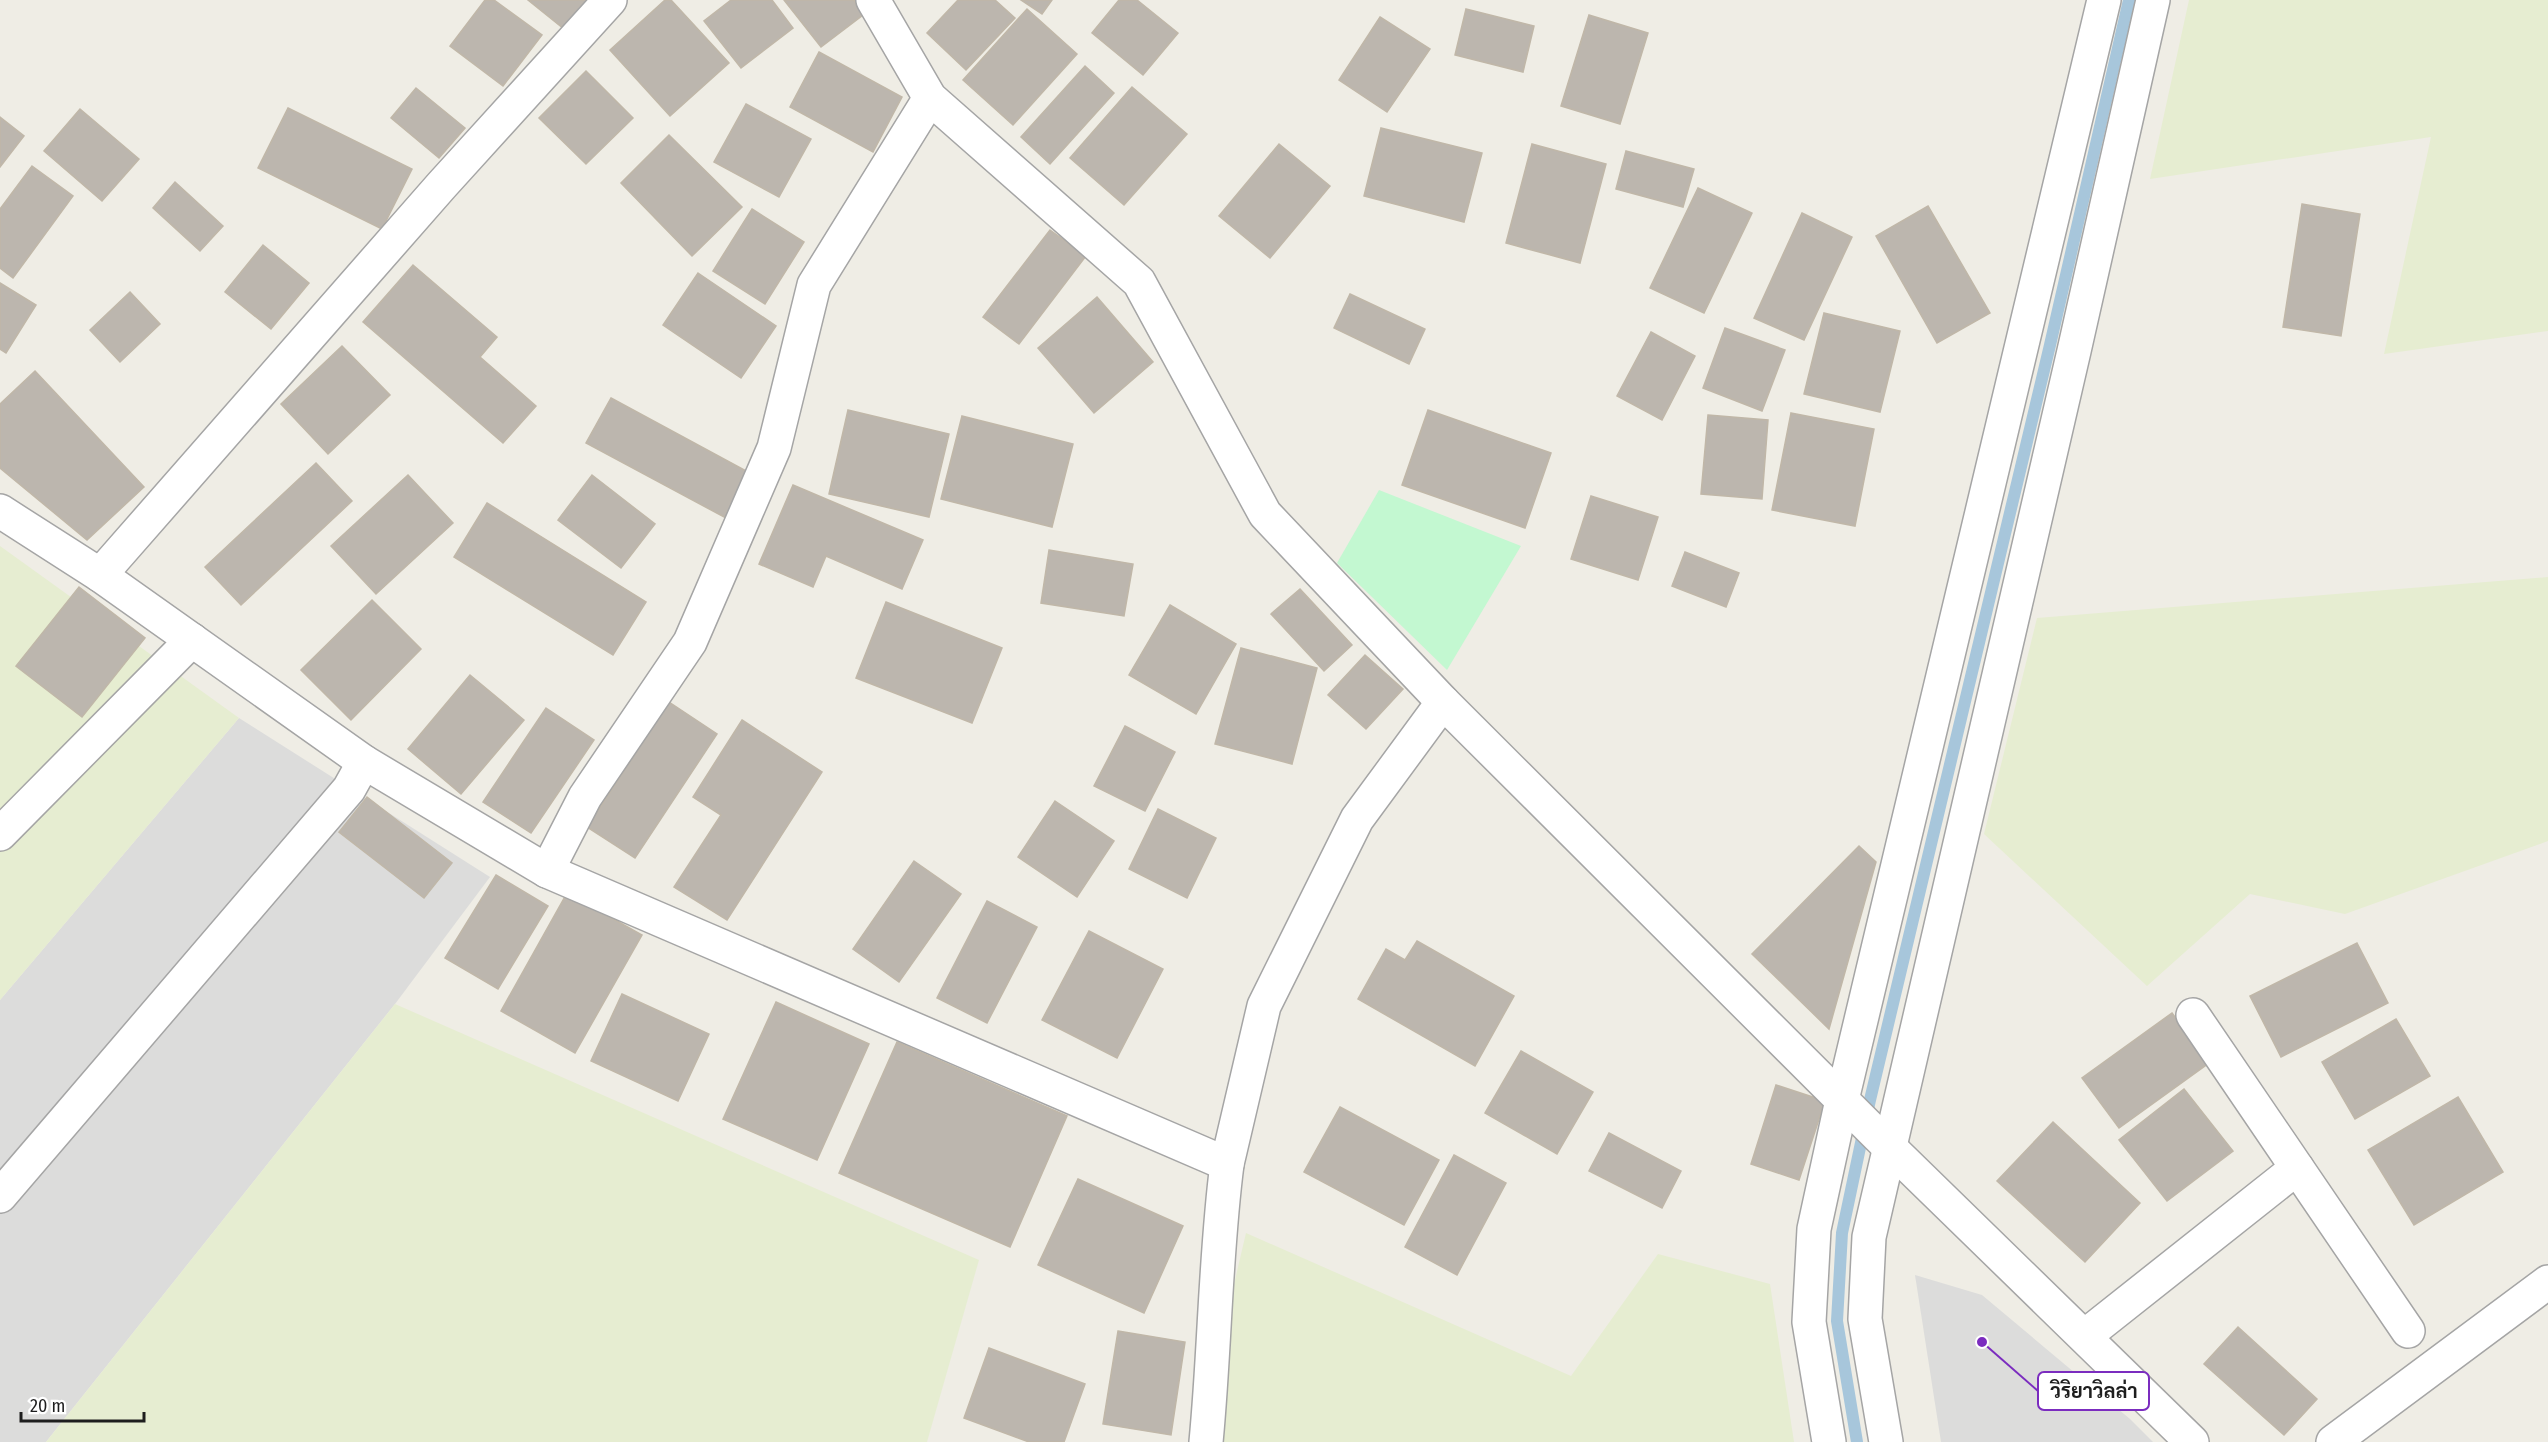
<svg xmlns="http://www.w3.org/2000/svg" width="2548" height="1442" font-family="'Fira Sans Condensed',Sarabun,sans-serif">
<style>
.residential{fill:#dcdcdb}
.farmland{fill:#e6edd1}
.park{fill:#c3f8d1}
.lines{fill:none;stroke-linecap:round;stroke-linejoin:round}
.stream{stroke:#a7c6db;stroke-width:12}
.building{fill:#bcb6ae;stroke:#c0b7a8;stroke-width:1.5}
.street-casing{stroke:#a5a5a5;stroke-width:36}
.street{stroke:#fff;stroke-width:33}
.leader{fill:none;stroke:#7b2cbf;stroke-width:2}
.callout-dot{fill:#7b2cbf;stroke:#fff;stroke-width:2}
.callout{fill:#fff;stroke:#7b2cbf;stroke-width:2}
.callout-label{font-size:20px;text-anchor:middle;font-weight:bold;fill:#1e1e1e}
</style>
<rect width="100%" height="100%" fill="#efede5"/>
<g class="residential">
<polygon points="239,718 490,877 395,1004 46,1442 0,1442 0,1000"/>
<polygon points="1915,1275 1982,1295 2130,1419 2153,1442 1941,1442"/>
</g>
<g class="farmland">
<polygon points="2189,0 2548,0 2548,331 2384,354 2431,137 2150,179"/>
<polygon points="0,546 239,718 0,1000"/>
<polygon points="2548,577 2548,841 2345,914 2250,894 2147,986 1984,834 2037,618"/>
<polygon points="395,1004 979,1260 927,1442 46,1442"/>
<polygon points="1246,1233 1571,1376 1658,1254 1770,1284 1794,1442 1197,1442"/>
</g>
<polygon class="park" points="1379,490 1521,546 1447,670 1337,563"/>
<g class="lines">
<polyline class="stream" points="1857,1442 1837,1321 1842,1233 1870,1100 2050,345 2129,0"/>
</g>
<g class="building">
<polygon points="485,0 494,0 542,35 503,86 450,46"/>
<polygon points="528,0 587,0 564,29"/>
<polygon points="665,0 671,0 729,63 670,116 610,50"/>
<polygon points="731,0 772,0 793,28 741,68 704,21"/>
<polygon points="784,0 854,0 863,15 821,47"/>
<polygon points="958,0 995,0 1015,18 966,70 927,33"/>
<polygon points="1021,0 1052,0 1042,14"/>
<polygon points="1119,0 1137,0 1178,33 1143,75 1092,33"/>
<polygon points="1027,9 1077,54 1013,125 963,80"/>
<polygon points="1466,9 1534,26 1523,72 1455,55"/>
<polygon points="1589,15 1648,33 1620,124 1561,106"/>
<polygon points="1380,17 1430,49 1387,112 1339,80"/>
<polygon points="819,52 902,97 873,152 790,107"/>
<polygon points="1085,66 1114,93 1050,164 1021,137"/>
<polygon points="586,71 633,118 586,164 539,118"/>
<polygon points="1132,87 1187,134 1124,205 1070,158"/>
<polygon points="416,88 465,128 439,158 391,118"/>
<polygon points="746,104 811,139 779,197 714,162"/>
<polygon points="288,108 412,169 382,229 258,168"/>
<polygon points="80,109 139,159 102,201 44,151"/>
<polygon points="0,117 24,136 0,167"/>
<polygon points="1381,128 1482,153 1464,222 1364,196"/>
<polygon points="669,135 742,207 692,256 621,183"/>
<polygon points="1279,144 1330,186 1270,258 1219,216"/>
<polygon points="1532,144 1606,164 1580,263 1506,243"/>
<polygon points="1626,151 1694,169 1683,207 1616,189"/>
<polygon points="32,166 73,196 13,278 0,268 0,209"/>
<polygon points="175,182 223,226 200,251 153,208"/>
<polygon points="1698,188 1752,213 1704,313 1650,288"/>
<polygon points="2302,204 2360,214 2341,336 2283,327"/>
<polygon points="1928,206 1990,313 1937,343 1876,236"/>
<polygon points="752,209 804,242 765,304 713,271"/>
<polygon points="1802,213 1852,237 1804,340 1754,318"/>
<polygon points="1050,230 1086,256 1019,344 983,317"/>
<polygon points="263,245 309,283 271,329 225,292"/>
<polygon points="413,265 497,337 480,357 536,406 503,443 363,322"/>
<polygon points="698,273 776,326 741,378 663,325"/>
<polygon points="0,283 36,305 6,353 0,349"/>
<polygon points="130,292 160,324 120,362 90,330"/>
<polygon points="1350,294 1425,329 1409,364 1334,328"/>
<polygon points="1097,297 1153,362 1094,413 1038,348"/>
<polygon points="1824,313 1900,331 1880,412 1804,394"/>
<polygon points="1725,328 1785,350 1762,411 1703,388"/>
<polygon points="1651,332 1695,356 1662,420 1617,396"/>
<polygon points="342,346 390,395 328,454 281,404"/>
<polygon points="35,371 144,487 87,540 0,468 0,404"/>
<polygon points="611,398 750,473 726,518 586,443"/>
<polygon points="848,410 949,434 929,517 829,494"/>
<polygon points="1428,410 1551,453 1525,528 1402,485"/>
<polygon points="1791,413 1874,429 1855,526 1772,510"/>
<polygon points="1708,415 1768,420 1762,499 1701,494"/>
<polygon points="962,416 1073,444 1052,527 941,499"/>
<polygon points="316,463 352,501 241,605 205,567"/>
<polygon points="408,475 453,523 376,594 331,546"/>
<polygon points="592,475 655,524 621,568 558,520"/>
<polygon points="793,485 923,540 902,589 826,556 813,587 759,564"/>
<polygon points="1591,496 1658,517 1638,580 1571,559"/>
<polygon points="487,503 646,602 613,655 454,557"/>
<polygon points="1049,550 1133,564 1124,616 1041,603"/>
<polygon points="1685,552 1739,573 1726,607 1672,586"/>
<polygon points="79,587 145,638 82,717 16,666"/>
<polygon points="1300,589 1352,645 1324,671 1271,614"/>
<polygon points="372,600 421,649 351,720 301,670"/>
<polygon points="886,602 1002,648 972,723 856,678"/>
<polygon points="1170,605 1236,644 1196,714 1129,675"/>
<polygon points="1241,648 1317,668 1292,764 1215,744"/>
<polygon points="1365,655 1403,689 1366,729 1328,695"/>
<polygon points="470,675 524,720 461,794 408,749"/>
<polygon points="669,702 717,734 635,858 587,827"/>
<polygon points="546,708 594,740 531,833 483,802"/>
<polygon points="742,720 822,772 727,920 674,887 721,815 693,797"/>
<polygon points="1125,726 1175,752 1145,811 1094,786"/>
<polygon points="367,797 452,863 424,898 339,832"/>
<polygon points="1055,801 1114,841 1077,897 1018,857"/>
<polygon points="1158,809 1216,838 1187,898 1129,869"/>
<polygon points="1859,846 1876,862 1829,1029 1752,954"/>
<polygon points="914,861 961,894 899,982 853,949"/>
<polygon points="496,875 548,906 498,989 445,958"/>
<polygon points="567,893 642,935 575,1053 501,1011"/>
<polygon points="987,901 1037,927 987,1023 937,998"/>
<polygon points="1089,931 1163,969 1117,1058 1042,1020"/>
<polygon points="1417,941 1514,996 1475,1066 1358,999 1386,949 1405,960"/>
<polygon points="2357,943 2388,1003 2281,1057 2250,996"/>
<polygon points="622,994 709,1034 678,1101 591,1061"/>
<polygon points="776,1002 869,1044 817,1160 723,1119"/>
<polygon points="2172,1013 2209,1063 2119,1128 2082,1078"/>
<polygon points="2396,1019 2430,1076 2355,1119 2322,1062"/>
<polygon points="897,1042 1067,1116 1010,1247 839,1173"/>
<polygon points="1521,1051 1593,1092 1557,1154 1485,1113"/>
<polygon points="1776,1085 1825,1101 1799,1180 1751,1164"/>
<polygon points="2184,1089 2233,1151 2167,1201 2119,1140"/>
<polygon points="2458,1097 2503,1172 2414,1225 2368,1150"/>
<polygon points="1340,1107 1439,1160 1404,1225 1304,1172"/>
<polygon points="2053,1122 2140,1203 2085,1262 1997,1181"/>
<polygon points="1609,1133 1681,1171 1662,1208 1589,1171"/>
<polygon points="1454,1155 1506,1183 1457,1275 1405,1247"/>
<polygon points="1078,1179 1183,1226 1144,1313 1038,1265"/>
<polygon points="2238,1327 2317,1399 2284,1435 2204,1364"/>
<polygon points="1118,1331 1185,1342 1171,1435 1103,1424"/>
<polygon points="989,1348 1085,1384 1064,1442 1029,1442 964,1418"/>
</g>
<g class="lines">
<g class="street-casing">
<g id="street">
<polyline points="873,0 930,98 1139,282 1265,514 1443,702 1879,1137 2192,1442"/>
<polyline points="0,511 100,575 364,762 547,871 1227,1164 1264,1006 1357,819 1443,702"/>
<polyline points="100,575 441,186 610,0"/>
<polyline points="0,834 192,640"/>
<polyline points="547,871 585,797 690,642 774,448 814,285 930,98"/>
<polyline points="2193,1015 2408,1331"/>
<polyline points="0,1196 349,789 364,762"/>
<polyline points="2085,1336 2297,1168"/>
<path d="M1206,1442C1215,1349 1215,1256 1227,1164"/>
<polyline points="1829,1442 1809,1322 1814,1229 1842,1100 2104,0"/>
<polyline points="1886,1442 1865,1319 1869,1237 2074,351 2153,0"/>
<polyline points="2333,1442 2548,1282"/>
</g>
</g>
<use href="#street" class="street"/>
</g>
<path class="leader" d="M1982 1342L2038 1391"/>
<circle class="callout-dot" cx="1982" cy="1342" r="6"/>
<rect class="callout" x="2038" y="1372" width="111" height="38" rx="6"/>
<g class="callout-label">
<text x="2094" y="1398">วิริยาวิลล่า</text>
</g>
<path d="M21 1412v9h123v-9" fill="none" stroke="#1e1e1e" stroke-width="3"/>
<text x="30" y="1412" font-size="18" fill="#1e1e1e" stroke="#ffffff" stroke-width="4.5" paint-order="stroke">20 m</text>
</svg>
